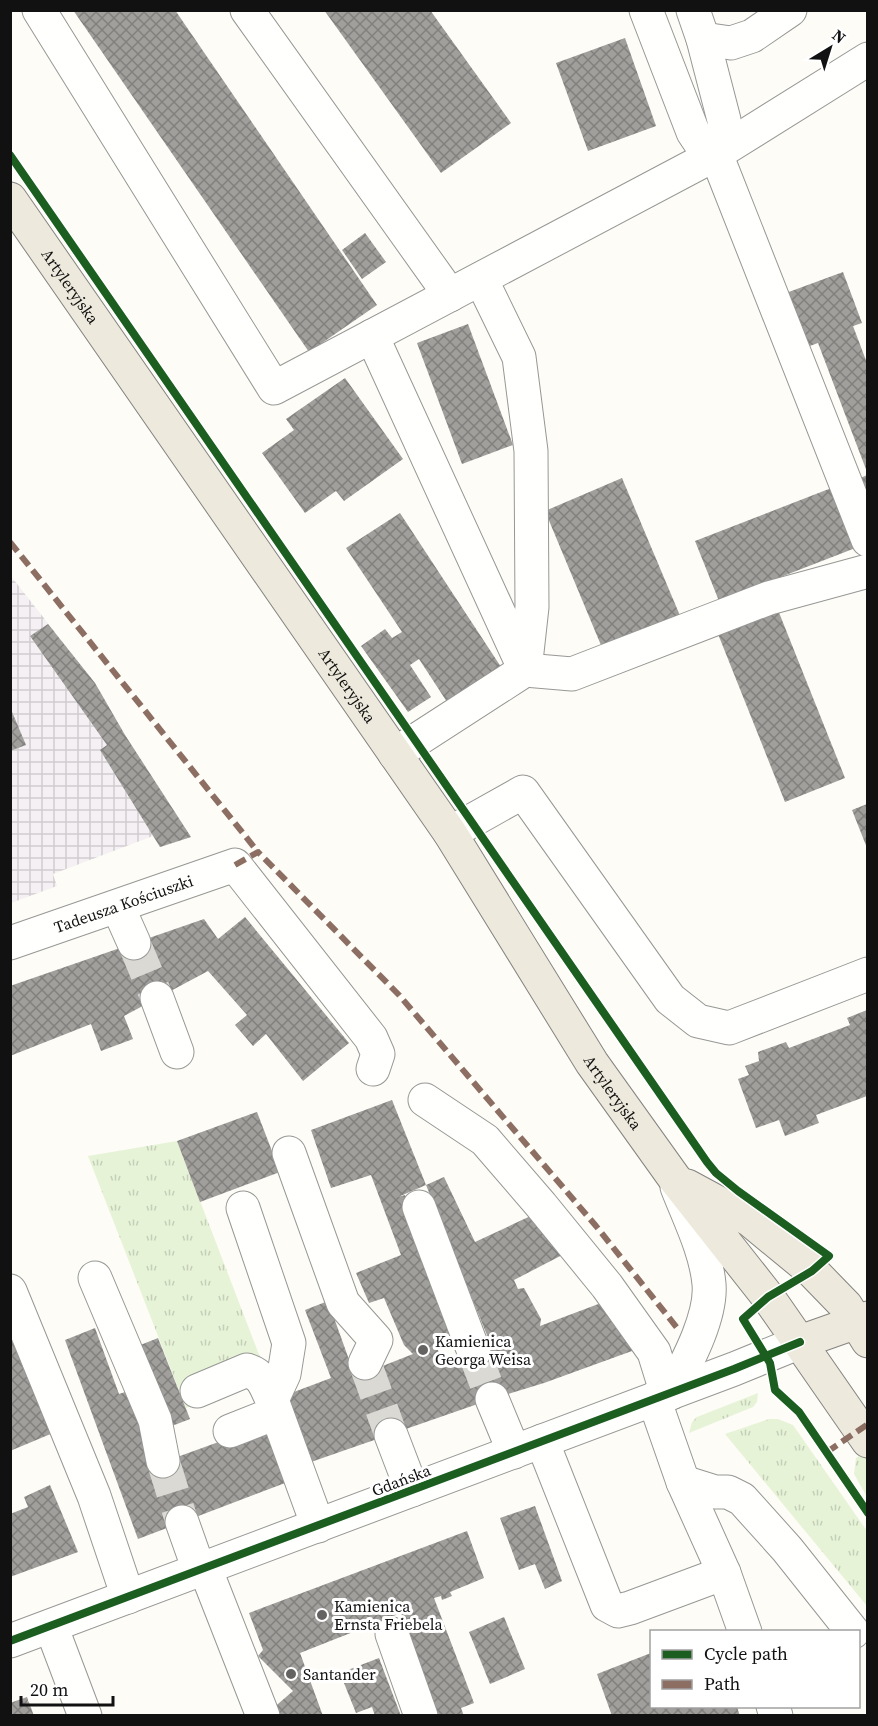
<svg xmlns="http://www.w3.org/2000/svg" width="878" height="1726" font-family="'Source Serif 4',serif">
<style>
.industrial{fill:url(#industrial-grid)}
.grass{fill:url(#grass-tufts)}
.building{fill:url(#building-cross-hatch)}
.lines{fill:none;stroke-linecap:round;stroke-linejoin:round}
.minor-tunnel{stroke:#dad9d4;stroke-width:33;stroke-dasharray:33 16;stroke-linecap:butt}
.minor-casing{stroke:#979795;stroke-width:35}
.major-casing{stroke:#858482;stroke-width:35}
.minor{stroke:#fffffe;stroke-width:33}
.major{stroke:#ede9dc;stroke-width:33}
.quiet{stroke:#8d6e63;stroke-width:6;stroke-dasharray:12 6;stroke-linecap:butt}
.cycleway-casing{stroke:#fff;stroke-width:11}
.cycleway{stroke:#1b5e20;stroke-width:8}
.poi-dot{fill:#646362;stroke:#fff;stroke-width:2}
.labels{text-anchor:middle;stroke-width:6;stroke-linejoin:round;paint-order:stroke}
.street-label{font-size:16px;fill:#111;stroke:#fff}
.poi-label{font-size:16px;fill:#111;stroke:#fff;text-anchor:start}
</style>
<defs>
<pattern id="industrial-grid" width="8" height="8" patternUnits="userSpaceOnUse" patternTransform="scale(1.5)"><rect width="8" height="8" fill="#f5f0f3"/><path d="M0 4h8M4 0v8" fill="none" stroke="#d1cdcf"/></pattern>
<pattern id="grass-tufts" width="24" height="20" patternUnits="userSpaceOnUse" patternTransform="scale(1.5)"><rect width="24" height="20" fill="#e7f3d7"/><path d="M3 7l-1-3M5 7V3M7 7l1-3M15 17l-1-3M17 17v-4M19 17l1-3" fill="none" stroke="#c5cfb8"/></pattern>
<pattern id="building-cross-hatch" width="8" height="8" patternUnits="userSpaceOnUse" patternTransform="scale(1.5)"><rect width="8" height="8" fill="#a19f9c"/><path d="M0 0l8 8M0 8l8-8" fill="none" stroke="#82807e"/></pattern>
</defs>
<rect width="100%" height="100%" fill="#fdfcf7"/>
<polygon class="industrial" points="10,575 95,683 125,735 191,837 160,847 153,836 53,874 57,886 11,903"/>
<g class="grass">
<polygon points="177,1141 268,1378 186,1408 88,1156"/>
<polygon points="758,1393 757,1402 753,1407 689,1433 692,1422 697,1417"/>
<polygon points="769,1419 778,1419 793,1425 867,1531 867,1606 725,1434"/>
<polygon points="863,1453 867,1460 867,1497 854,1474 856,1458"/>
</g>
<g class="building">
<polygon points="73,10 175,10 377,305 309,352"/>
<polygon points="324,10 430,10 511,123 441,173"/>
<polygon points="625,38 656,126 588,151 556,63"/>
<polygon points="365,233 386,262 362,279 342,250"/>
<polygon points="843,272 862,323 853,326 867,363 867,472 818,343 807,347 786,293"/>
<polygon points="468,324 513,445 462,464 417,343"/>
<polygon points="345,378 403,459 344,501 336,491 305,513 262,453 294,430 286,419"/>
<polygon points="867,475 867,509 856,480"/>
<polygon points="622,478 681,618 603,650 545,511"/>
<polygon points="834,487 858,547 719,601 695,541"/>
<polygon points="400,513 503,670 449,705 419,659 410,665 431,697 408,712 361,646 385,629 392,638 402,632 346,548"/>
<polygon points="776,605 845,778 785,802 716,629"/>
<polygon points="48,624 95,683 125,735 191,837 160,847 100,750 107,745 30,636"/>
<polygon points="10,707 26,745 10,751"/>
<polygon points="867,804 867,848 852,810"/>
<polygon points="245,917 349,1043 303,1081 266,1034 253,1046 235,1025 247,1015 208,971 124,1016 133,1039 101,1051 91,1024 10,1056 10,986 204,919 218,939"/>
<polygon points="867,1010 867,1096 816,1115 819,1123 785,1136 779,1120 756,1128 738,1079 749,1075 745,1066 759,1061 758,1052 786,1042 789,1048 850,1025 847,1018"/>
<polygon points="392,1100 426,1185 398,1197 405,1195 457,1331 434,1340 443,1363 491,1345 426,1185 444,1177 475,1242 537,1213 568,1252 514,1280 518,1289 524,1288 541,1319 540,1326 609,1300 643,1347 544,1383 492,1399 311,1462 286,1395 331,1378 305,1310 328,1301 352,1368 380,1367 413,1354 404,1345 384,1298 369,1303 356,1273 401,1255 371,1175 331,1188 311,1130"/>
<polygon points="257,1112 280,1172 200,1202 177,1141"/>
<polygon points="95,1328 119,1394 137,1388 155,1465 271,1423 293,1480 138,1539 65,1340"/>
<polygon points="10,1331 53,1433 10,1451"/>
<polygon points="158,1338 190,1419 164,1429 133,1348"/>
<polygon points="50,1485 78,1552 10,1577 10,1514 28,1507 24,1497"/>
<polygon points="535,1506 562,1581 545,1589 535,1564 519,1570 500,1518"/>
<polygon points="467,1531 484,1578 450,1592 452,1596 442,1600 441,1596 434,1598 474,1703 461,1708 464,1716 439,1716 401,1613 300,1653 323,1716 273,1716 271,1710 293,1691 258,1656 263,1650 249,1613"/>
<polygon points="504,1617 525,1669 490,1684 469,1632"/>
<polygon points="651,1653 651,1707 737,1707 740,1716 612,1716 597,1674"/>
<polygon points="379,1658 401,1716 375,1716 372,1707 356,1713 340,1673"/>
<polygon points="27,1697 34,1716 10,1716 10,1703"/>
</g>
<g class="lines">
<g class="minor-tunnel">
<polyline points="134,943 157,998"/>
<polyline points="474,1352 492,1399"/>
<polyline points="365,1363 391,1435"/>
<polyline points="163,1461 182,1522"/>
</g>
<g class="minor-casing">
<g id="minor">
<polyline points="39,10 274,388 716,154 868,59"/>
<polyline points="247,10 450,295"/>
<polyline points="646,10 693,132 701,144 716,154 868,540"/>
<polyline points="693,10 703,39 724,120 724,134 716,154"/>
<polyline points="703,39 731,43 752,36 790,10"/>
<polyline points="372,336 525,670 572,674 769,598 868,571"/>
<polyline points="395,754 525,670 532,607 531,451 519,357 481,279"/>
<polyline points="450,833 523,792 670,999 698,1021 729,1028 868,974"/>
<polyline points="118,907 134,943"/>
<path id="s1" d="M10,943L235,865L371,1038L378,1054L373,1069"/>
<polyline points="157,998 177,1052"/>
<polyline points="425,1100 485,1140 541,1205 607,1286 654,1352 667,1394"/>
<polyline points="289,1153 343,1303 376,1340 365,1363"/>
<polyline points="419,1207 474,1352"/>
<polyline points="243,1208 289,1343 284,1374 272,1400 318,1526"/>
<polyline points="95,1278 155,1420 163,1461"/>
<polyline points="10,1291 94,1496 128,1597"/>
<path d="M197,1391L247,1370C263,1375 265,1385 272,1400"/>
<path d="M671,1393C686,1364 712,1317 709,1284C706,1251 689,1218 677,1187"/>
<polyline points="492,1399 514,1452"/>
<polyline points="654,1399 683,1482 724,1573 745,1632"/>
<polyline points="230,1431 276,1413"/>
<polyline points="391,1435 412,1490"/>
<polyline points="542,1441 607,1605 618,1611 630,1608 724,1573"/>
<polyline points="683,1482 715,1492 728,1492 742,1499 787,1549 853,1632"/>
<polyline points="182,1522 199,1570"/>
<polyline points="205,1568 263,1716"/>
<polyline points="51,1626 85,1716"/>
<polyline points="392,1634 421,1716"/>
<polyline points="10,1641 734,1369 800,1342"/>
<polyline points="773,1706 776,1716"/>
</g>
</g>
<g class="major-casing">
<g id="major">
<path id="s2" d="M10,199L450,833L592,1063L675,1179L768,1297L868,1441"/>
<polyline points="687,1186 750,1220 812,1271 846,1306 868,1341"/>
<polyline points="800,1342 868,1318"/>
</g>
</g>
<use href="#minor" class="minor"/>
<use href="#major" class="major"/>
<g class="quiet">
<polyline points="10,542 258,852"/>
<polyline points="235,865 258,852 399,995 596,1226 678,1329"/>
<polyline points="827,1452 868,1424"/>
</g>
<g class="cycleway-casing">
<g id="cycleway">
<polyline points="10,155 707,1162 716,1173 738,1191 829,1256 812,1271 768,1297 743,1319 770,1363 775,1390 799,1412 868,1513"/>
<polyline points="10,1641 734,1369 800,1342"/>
</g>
</g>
<use href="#cycleway" class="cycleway"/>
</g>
<g class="poi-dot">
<circle cx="423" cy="1350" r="6"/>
<circle cx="322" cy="1615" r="6"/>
<circle cx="291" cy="1674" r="6"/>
</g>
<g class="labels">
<g class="street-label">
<text dy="6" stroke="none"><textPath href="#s2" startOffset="106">Artyleryjska</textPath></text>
<text dy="6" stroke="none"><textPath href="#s2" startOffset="592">Artyleryjska</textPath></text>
<text dy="6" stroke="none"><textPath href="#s1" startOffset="120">Tadeusza Kościuszki</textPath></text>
<text dy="6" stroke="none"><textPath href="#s2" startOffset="1078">Artyleryjska</textPath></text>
<text transform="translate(401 1480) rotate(-21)" y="6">Gdańska</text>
</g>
<g class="poi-label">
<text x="435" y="1347">Kamienica<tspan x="435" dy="18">Georga Weisa</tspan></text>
<text x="334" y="1612">Kamienica<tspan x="334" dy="18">Ernsta Friebela</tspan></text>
<text x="303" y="1680">Santander</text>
</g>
</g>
<rect width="878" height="1726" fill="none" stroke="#111111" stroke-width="24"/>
<rect x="650" y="1630" width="210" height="78" fill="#ffffff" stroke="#a0a0a0" stroke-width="1.5"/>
<rect x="662" y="1650" width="30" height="9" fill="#1b5e20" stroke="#a0a0a0" stroke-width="1.5"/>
<text x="704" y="1660" font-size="18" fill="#111111">Cycle path</text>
<rect x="662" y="1680" width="30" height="9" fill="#8d6e63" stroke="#a0a0a0" stroke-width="1.5"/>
<text x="704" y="1690" font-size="18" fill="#111111">Path</text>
<g transform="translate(830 48) rotate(38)" stroke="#ffffff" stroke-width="4.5" paint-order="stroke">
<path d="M0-4.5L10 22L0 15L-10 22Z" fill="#111111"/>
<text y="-9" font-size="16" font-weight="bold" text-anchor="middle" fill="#111111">N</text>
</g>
<path d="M21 1696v9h92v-9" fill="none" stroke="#111111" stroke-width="3"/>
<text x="30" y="1696" font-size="18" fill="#111111" stroke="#ffffff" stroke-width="4.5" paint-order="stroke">20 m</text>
</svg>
